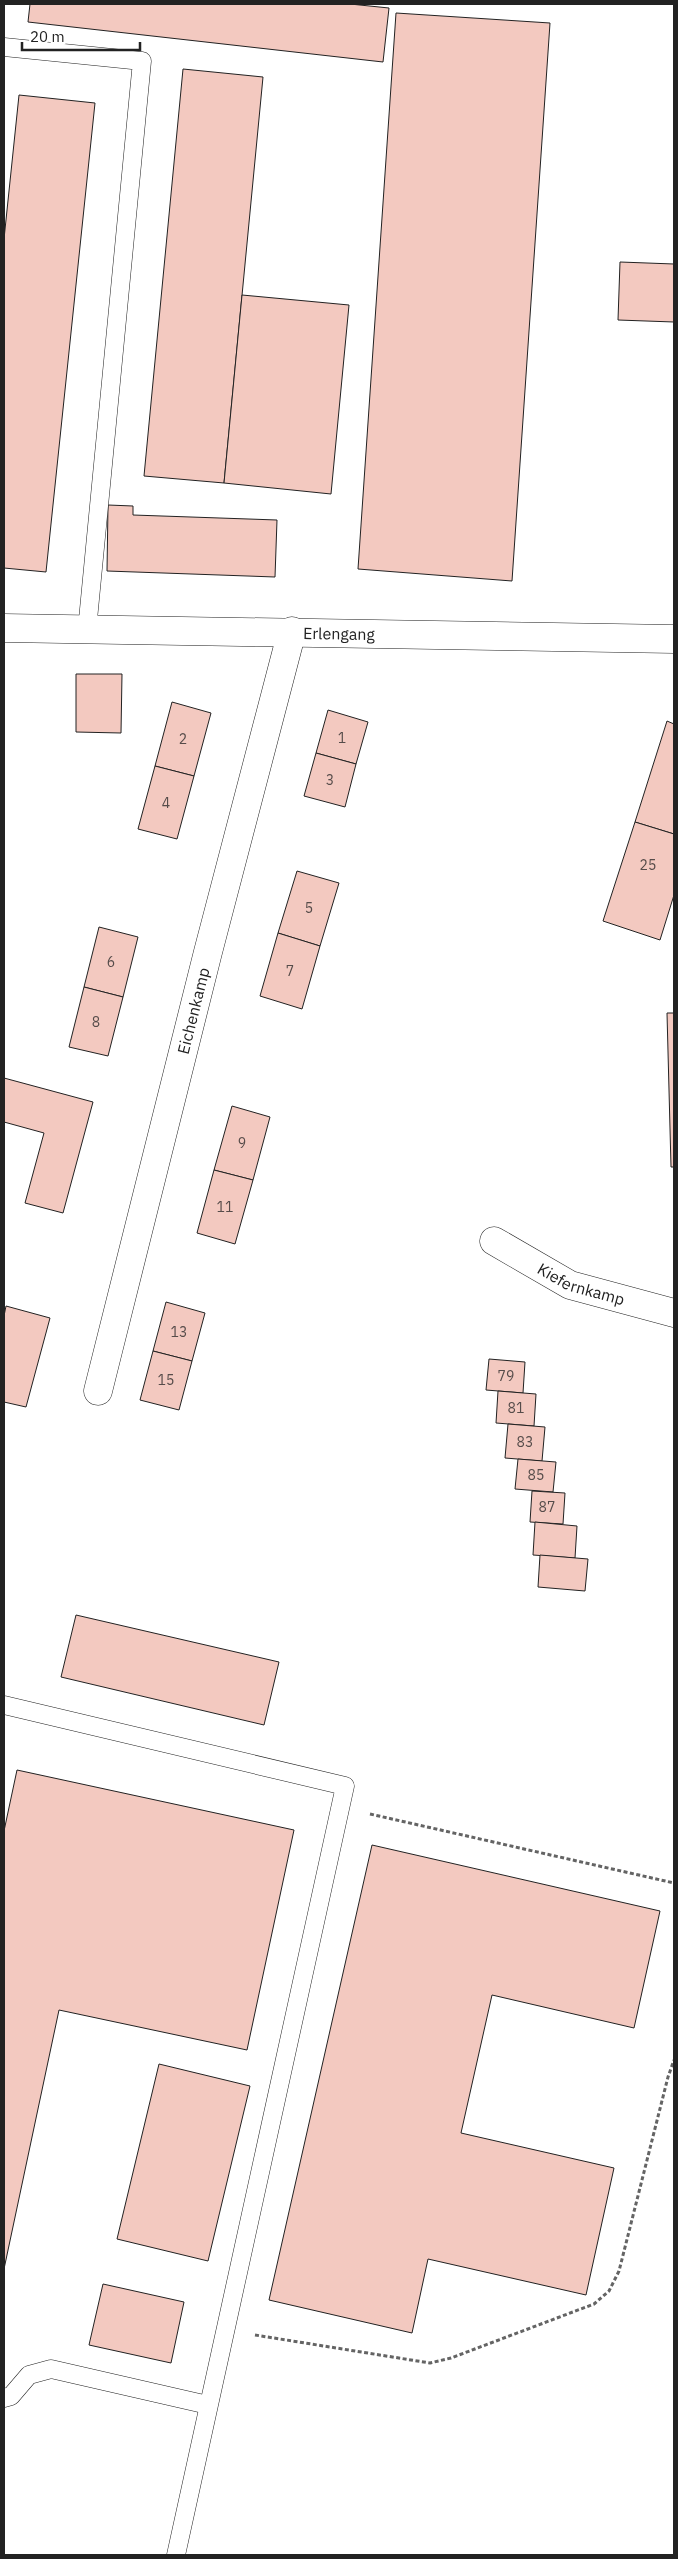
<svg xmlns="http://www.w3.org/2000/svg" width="678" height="2559" font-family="'IBM Plex Sans',sans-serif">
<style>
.building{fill:#f3c9c0;stroke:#222}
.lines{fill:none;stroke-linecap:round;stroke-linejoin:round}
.lane-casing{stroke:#222;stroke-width:19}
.street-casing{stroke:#222;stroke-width:29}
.path{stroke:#646464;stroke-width:3;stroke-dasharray:4 2.5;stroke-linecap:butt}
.lane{stroke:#fff;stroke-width:18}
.street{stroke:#fff;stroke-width:28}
.labels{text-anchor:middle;stroke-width:4;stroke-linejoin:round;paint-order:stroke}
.number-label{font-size:14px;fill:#564c4a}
.street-label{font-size:16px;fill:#222;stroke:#fff}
</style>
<rect width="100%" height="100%" fill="#fff"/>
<g class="building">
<polygon points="30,4 350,4 389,8 383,62 28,22"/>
<polygon points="396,13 550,23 512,581 358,569"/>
<polygon points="183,69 263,77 224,483 144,476"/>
<polygon points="19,95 95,103 46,572 4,568 4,239"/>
<polygon points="620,262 674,264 674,322 618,320"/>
<polygon points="242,295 349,305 331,494 224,483"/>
<polygon points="108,505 133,506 133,515 277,520 275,577 107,571"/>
<polygon points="76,674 122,674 121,733 76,732"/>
<polygon points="172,702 211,713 194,776 155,766"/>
<polygon points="328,710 368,722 356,764 316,753"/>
<polygon points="667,721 674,724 674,834 635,822"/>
<polygon points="316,753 356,764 345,807 304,796"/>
<polygon points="155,766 194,776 177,839 138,829"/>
<polygon points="635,822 674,834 674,895 660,940 603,921"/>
<polygon points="297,871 339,883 320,946 278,933"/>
<polygon points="99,927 138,937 123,997 84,987"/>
<polygon points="278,933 320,946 302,1009 260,996"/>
<polygon points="84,987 123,997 108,1056 69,1047"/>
<polygon points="667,1013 674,1013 674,1167 671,1167"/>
<polygon points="4,1078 93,1102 63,1213 25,1203 44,1133 4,1122"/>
<polygon points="232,1106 270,1117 253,1180 214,1170"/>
<polygon points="214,1170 253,1180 235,1244 197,1233"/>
<polygon points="166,1302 205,1313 192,1361 153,1351"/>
<polygon points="6,1306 50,1318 26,1407 4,1402 4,1316"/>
<polygon points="153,1351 192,1361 179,1410 140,1400"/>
<polygon points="489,1359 525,1362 523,1393 486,1390"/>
<polygon points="498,1391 536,1394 534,1426 496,1423"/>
<polygon points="508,1424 545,1427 542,1461 505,1458"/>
<polygon points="518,1459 556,1462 553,1492 515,1489"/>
<polygon points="532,1491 565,1493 563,1524 530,1522"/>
<polygon points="535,1522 577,1526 575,1558 533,1555"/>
<polygon points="540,1555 588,1559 585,1591 538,1587"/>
<polygon points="76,1615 279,1662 264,1725 61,1677"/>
<polygon points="17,1770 294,1830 247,2050 59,2010 4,2269 4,1831"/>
<polygon points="372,1845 660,1911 634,2028 492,1995 461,2133 614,2168 586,2295 428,2259 412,2333 269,2300"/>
<polygon points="159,2064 250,2086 208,2261 117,2239"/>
<polygon points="103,2284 184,2302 171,2363 89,2345"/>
</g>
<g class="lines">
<g class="lane-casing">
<g id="lane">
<polyline points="4,47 142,61 87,630"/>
<polyline points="4,1705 345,1786 176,2555"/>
<polyline points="4,2398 11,2396 29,2375 51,2369 208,2405"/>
</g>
</g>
<g class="street-casing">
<g id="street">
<path id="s1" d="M4,628L674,639"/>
<path id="s2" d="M494,1241L570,1285L674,1313"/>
<path id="s3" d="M98,1391L208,952L292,631"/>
</g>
</g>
<g class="path">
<polyline points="370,1814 674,1883"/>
<polyline points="255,2335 430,2363 451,2358 594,2304 609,2291 619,2271 668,2077 674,2060"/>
</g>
<use href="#lane" class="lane"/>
<use href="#street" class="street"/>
</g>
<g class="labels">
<g class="number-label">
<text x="342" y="743">1</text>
<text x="183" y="744">2</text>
<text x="330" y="785">3</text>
<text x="166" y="808">4</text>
<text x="648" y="870">25</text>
<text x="309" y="913">5</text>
<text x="111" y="967">6</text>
<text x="290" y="976">7</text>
<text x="96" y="1027">8</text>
<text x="242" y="1148">9</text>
<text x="225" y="1212">11</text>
<text x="179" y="1337">13</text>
<text x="506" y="1381">79</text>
<text x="166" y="1385">15</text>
<text x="516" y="1413">81</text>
<text x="525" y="1447">83</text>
<text x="536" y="1480">85</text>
<text x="547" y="1512">87</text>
</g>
<g class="street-label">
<text dy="6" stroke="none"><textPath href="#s1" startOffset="335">Erlengang</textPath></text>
<text dy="6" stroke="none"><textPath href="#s3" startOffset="392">Eichenkamp</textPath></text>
<text dy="6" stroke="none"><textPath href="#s2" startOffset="98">Kiefernkamp</textPath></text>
</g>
</g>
<rect width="678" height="2559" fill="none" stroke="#222222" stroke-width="10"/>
<path d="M22 42v8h118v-8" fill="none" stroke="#222222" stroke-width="2.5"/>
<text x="30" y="42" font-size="15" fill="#222222" stroke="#ffffff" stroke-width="4" paint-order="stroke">20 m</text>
</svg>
